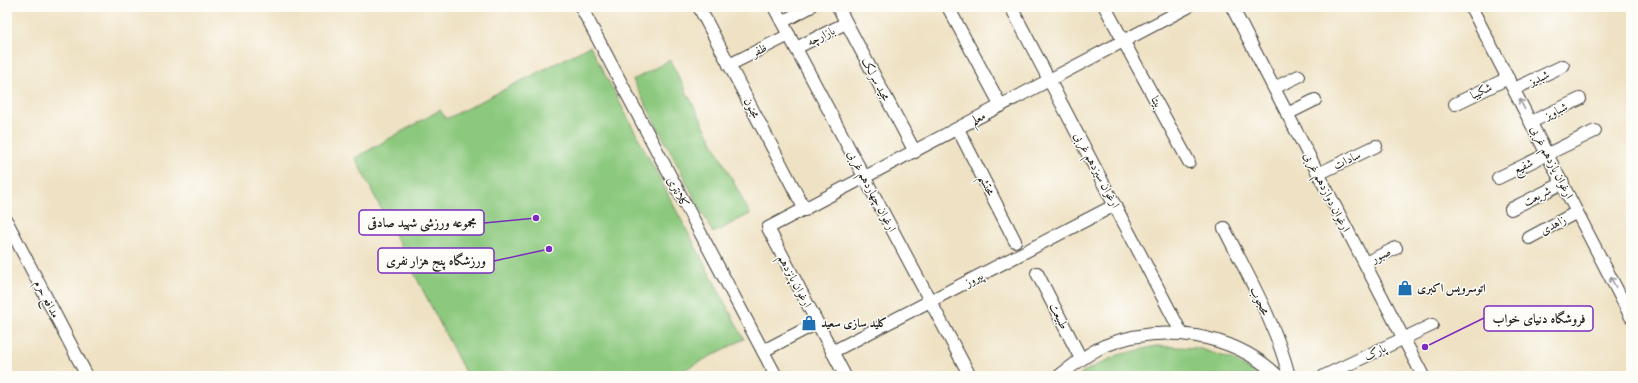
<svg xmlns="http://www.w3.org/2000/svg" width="1638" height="383" font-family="'IM FELL Great Primer',Amiri,serif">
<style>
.green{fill:#8cc97e;stroke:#54724d}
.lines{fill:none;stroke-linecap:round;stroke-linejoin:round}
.minor-casing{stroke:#3c3a35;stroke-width:14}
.minor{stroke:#fff;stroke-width:12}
.oneway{stroke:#999}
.labels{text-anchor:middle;stroke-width:3;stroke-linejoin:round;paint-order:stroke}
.street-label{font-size:12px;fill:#1c1c1c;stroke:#fdfcf7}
.poi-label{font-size:12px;font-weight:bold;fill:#1c1c1c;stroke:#fdfcf7;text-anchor:start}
.leader{fill:none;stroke:#7b2cbf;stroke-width:1.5}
.callout-dot{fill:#7b2cbf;stroke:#fdfcf7;stroke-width:1.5}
.callout{fill:#fdfcf7;stroke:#7b2cbf;stroke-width:1.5}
.callout-label{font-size:13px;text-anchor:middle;font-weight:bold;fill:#1c1c1c}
</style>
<rect width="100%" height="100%" fill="#fdfcf7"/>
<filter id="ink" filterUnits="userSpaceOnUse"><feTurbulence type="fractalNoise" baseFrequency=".025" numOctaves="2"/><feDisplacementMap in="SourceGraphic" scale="8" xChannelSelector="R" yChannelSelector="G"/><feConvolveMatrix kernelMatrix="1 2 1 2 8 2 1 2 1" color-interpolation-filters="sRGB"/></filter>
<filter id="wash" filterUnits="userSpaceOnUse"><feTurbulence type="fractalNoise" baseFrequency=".012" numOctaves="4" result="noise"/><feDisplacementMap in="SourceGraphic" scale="16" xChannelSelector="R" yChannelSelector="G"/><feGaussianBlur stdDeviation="0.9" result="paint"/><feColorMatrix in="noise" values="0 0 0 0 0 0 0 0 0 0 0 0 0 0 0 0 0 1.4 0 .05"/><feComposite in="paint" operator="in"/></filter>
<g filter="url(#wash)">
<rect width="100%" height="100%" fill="#efe2c4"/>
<g class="green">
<polygon points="590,46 744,339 672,376 467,376 355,158 440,110 446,119"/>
<polygon points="670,60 750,214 713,233 633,80"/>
<polygon points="1156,346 1197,348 1232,359 1259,376 1079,376 1083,372 1118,355"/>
</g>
</g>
<g filter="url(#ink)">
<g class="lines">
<g class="minor-casing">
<g id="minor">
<polyline points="581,7 776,376"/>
<polyline points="699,7 805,210"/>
<polyline points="774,7 970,376"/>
<polyline points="838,7 915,152"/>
<polyline points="948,7 1001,106"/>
<polyline points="1011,7 1182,334"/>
<polyline points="1105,7 1189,162"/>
<polyline points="1232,7 1423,376"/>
<polyline points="1471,7 1631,317"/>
<polyline points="782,22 810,7"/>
<polyline points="796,48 846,23"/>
<polyline points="729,65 789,35"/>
<polyline points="1274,88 1299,76"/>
<polyline points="1514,89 1563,66"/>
<polyline points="1455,104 1508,78"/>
<polyline points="1287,114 1315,100"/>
<polyline points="1531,122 1580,99"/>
<polyline points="958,129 1015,241"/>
<polyline points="1318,174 1376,146"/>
<polyline points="1498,178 1595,131"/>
<polyline points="1511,209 1563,183"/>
<polyline points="7,222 87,376"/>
<path d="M1224,228C1248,276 1276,324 1289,376"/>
<polyline points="1529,238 1577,212"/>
<polyline points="1365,263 1396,248"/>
<polyline points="1037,273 1081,359"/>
<polyline points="763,351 817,323"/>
<polyline points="832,352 1115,205"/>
<polyline points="845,376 768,228 1188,7"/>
<path d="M1059,376C1073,365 1087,354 1104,346C1161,322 1233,333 1278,376"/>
<polyline points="1324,376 1432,325"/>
</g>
</g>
<use href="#minor" class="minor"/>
</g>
<defs><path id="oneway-shaft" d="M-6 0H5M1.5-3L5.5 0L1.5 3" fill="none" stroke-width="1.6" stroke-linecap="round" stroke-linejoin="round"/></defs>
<g class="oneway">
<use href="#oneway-shaft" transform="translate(1522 104) rotate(-117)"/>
<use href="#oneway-shaft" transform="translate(1613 282) rotate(-117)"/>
</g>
</g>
<defs>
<g id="shop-bare" transform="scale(1.2)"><path d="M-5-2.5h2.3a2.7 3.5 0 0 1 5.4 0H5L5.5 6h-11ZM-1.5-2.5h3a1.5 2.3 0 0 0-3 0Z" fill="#1f6fb2" stroke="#fdfcf7" stroke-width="2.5" paint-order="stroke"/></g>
</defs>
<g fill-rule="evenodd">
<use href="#shop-bare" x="1405" y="288"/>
<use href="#shop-bare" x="809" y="323"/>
</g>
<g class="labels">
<g class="street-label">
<text transform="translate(821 36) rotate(-26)" y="4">بازارچه</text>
<text transform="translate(759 50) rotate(-27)" y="4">ظفر</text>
<text transform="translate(1539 78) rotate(-25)" y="4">شبدیز</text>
<text transform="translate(876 79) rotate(62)" y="4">مجید سرلک</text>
<text transform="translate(1481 91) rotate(-26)" y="4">شکیبا</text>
<text transform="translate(1157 102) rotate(62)" y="4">بیتا</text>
<text transform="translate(752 108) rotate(62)" y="4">مجنون</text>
<text transform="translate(1556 111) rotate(-26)" y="4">شباویز</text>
<text transform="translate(978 118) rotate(-28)" y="4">معلم</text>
<text transform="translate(1347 160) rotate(-26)" y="4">سادات</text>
<text transform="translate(1552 162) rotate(63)" y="4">ارغوان یازدهم غربی</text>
<text transform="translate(1523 166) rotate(-25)" y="4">شفیع</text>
<text transform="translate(1097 170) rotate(62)" y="4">ارغوان سیزدهم غربی</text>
<text transform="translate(987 185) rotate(63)" y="4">محتشم</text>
<text transform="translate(872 191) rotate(62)" y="4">ارغوان چهاردهم غربی</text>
<text transform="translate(678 192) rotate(62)" y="4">کلانتری</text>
<text transform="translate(1327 192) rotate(63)" y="4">ارغوان دوازدهم غربی</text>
<text transform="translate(1537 196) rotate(-27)" y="4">شریعت</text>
<text transform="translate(1553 225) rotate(-28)" y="4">زاهدی</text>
<text transform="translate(1381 255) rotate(-26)" y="4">صبور</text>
<text transform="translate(974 279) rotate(-28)" y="4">پیروز</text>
<text transform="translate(795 281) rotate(62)" y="4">ارغوان پانزدهم</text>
<text transform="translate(47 299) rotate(62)" y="4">مدافع حرم</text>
<text transform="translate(1260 301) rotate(64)" y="4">محجوب</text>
<text transform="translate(1059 316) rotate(63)" y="4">طبیعت</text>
<text transform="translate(1375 352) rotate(-25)" y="4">پارک</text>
</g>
<g class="poi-label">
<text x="1417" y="292">اتوسرویس اکبری</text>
<text x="821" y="327">کلید سازی سعید</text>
</g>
</g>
<path class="leader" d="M536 218L484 223M549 249L494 261M1425 347L1484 318"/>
<g class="callout-dot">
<circle cx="536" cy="218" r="4"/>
<circle cx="549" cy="249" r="4"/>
<circle cx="1425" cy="347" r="4"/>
</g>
<g class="callout">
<rect x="359" y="210" width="125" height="25" rx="4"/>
<rect x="378" y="248" width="116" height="25" rx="4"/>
<rect x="1484" y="306" width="109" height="25" rx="4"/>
</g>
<g class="callout-label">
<text x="422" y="227">مجموعه ورزشی شهید صادقی</text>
<text x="436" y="265">ورزشگاه پنج هزار نفری</text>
<text x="1539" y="323">فروشگاه دنیای خواب</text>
</g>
<rect width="1638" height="383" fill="none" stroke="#fdfcf7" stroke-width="24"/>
</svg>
